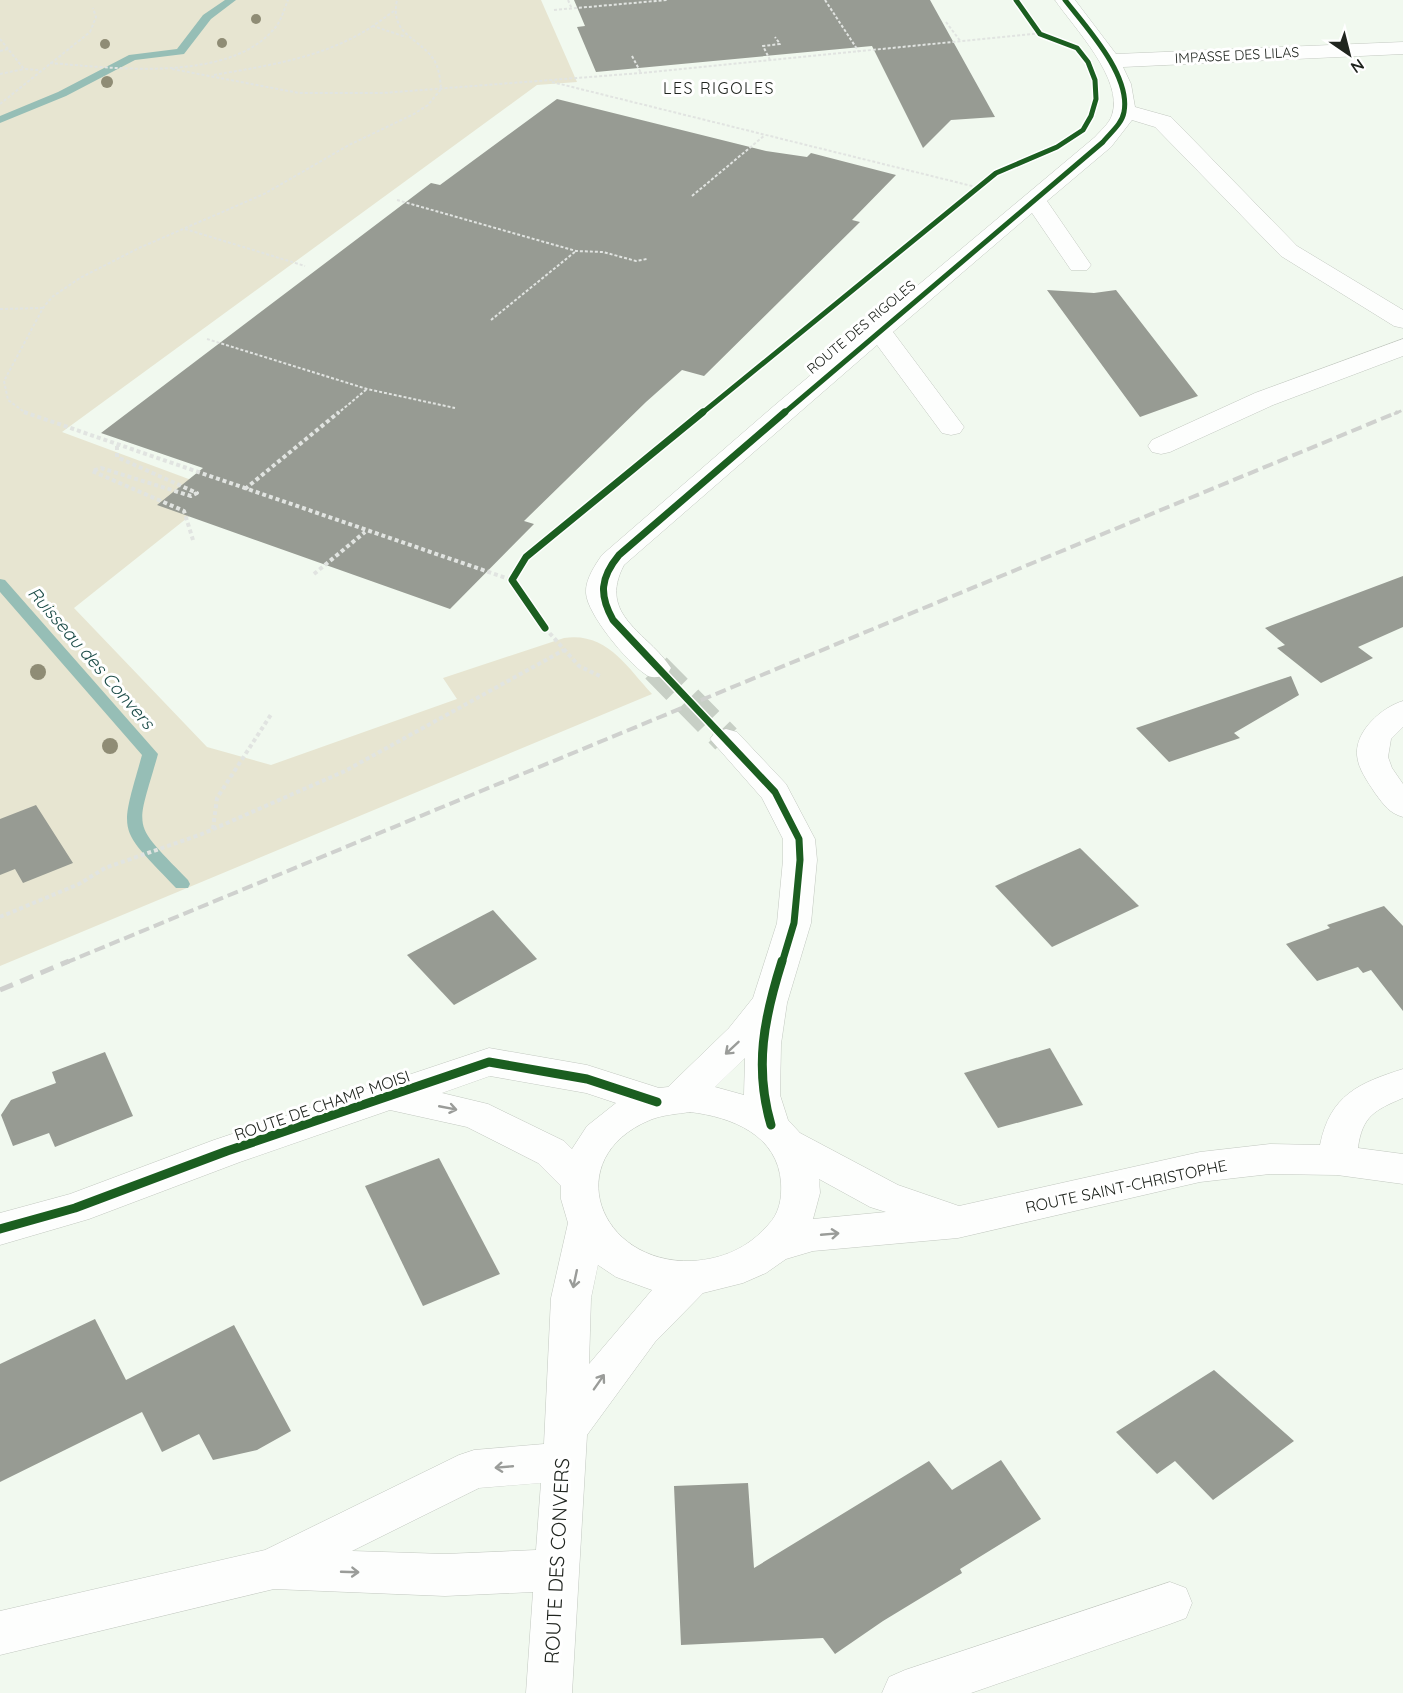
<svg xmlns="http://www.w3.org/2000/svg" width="1403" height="1693" font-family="Quicksand,sans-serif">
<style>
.green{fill:#e7e5d1}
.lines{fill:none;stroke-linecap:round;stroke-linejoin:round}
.stream{fill:#96beb6;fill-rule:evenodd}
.building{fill:#979b93}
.minor-tunnel{stroke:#c7cfc5;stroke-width:30;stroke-dasharray:30 15;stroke-linecap:butt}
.minor-casing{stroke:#c2c8c0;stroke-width:1}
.path-far1{stroke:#e1e4e1;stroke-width:2;stroke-dasharray:3 2;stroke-linecap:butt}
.path{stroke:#e1e4e1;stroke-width:4;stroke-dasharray:4 3;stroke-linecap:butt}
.minor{fill:#fdfefd;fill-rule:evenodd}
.rail-far2{stroke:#cfd1ce;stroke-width:3;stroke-dasharray:8 4.5;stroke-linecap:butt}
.rail-far1{stroke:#cfd1ce;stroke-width:4;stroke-dasharray:11 5;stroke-linecap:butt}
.rail{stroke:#cfd1ce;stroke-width:5;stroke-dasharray:14 8;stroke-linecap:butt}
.cycleway-far2-casing{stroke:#fff;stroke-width:8}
.cycleway-far1-casing{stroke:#fff;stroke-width:10}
.cycleway-casing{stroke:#fff;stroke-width:13}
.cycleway-far2{stroke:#1b5e20;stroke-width:5}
.cycleway-far1{stroke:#1b5e20;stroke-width:7}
.cycleway{stroke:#1b5e20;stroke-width:9}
.tree{fill:#8f8c75}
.oneway{stroke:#9a9c99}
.labels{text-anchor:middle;stroke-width:6;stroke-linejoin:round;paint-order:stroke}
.far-street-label{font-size:14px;fill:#20251f;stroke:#fff}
.far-quarter-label{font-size:16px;letter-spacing:1.5px;fill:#20251f;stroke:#fff}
.street-label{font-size:16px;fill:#20251f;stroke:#fff}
.water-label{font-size:18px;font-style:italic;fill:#1d4d49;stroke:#fff}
.near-street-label{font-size:20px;fill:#20251f;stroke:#fff}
</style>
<rect width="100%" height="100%" fill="#f1f9ef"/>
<path class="green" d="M0,0H541L577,82L537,85L62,432L221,491L74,608L207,747L271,765L457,699L443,678L564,638C607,632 626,666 652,694L0,966Z"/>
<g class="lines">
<g class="stream">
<polygon points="225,0 236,0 211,19 184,54 135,60 66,96 0,123 0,116 58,92 129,55 177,49 203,15"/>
<path d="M0,579L5,580L158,754C136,833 130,820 188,880L190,884L188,888H176C117,826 119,837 142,755L0,592Z"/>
</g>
</g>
<g class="building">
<polygon points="574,0 930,0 995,117 951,120 923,148 872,46 596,72 577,27 585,26"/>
<polygon points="557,99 766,151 807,157 811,153 896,175 852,220 860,222 704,376 682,370 646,402 524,521 534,524 450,609 157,505 203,468 101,433 431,183 440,185"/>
<polygon points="1047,290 1094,293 1116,290 1198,396 1140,417"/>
<polygon points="1403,576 1403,627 1358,647 1373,658 1321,683 1277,648 1285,645 1265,628"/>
<polygon points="1291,676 1299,695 1234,733 1240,738 1169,762 1136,728"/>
<polygon points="36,805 73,863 23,883 15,869 0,875 0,819"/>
<polygon points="1080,848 1139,906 1052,947 995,886"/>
<polygon points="1384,906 1403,926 1403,1011 1371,970 1363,973 1358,967 1317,981 1286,944 1330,928 1327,925"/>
<polygon points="493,910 537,959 454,1005 407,955"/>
<polygon points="1050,1048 1083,1105 998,1128 964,1073"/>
<polygon points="105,1052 133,1116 55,1147 49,1133 13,1146 1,1115 11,1100 56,1083 52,1072"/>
<polygon points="439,1158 500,1274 423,1306 365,1186"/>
<polygon points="95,1319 126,1380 234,1325 291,1431 257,1450 213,1460 199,1434 162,1452 142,1412 0,1482 0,1364"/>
<polygon points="1214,1370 1294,1441 1213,1500 1175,1461 1157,1474 1116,1432"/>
<polygon points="1001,1460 1041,1519 960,1569 962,1573 883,1621 835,1654 823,1638 681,1645 674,1486 748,1483 754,1568 929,1461 952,1490"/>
</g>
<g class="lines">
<polyline class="minor-tunnel" points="656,668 726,739"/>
<g class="minor-casing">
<g id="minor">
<path d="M1055,0H1075L1116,54L1403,42V54L1123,67L1131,84L1135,107L1171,117L1297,246L1403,310V328L1394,326L1281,256L1155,127L1132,120L1111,147L1047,201L1091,265L1087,270H1071L1032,213L893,332L964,427L960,433L951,435L942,433L877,345L624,565C597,616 648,632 671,668L667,675C659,677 651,679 645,674C627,662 587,614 586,593C585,580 595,565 602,555L775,405L1095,137C1101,130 1109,124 1112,115C1124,79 1074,28 1055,0Z"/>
<polygon points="1403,339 1403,356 1273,405 1170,452 1161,454 1152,452 1148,446 1152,440 1255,393"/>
<path d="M1403,701V727L1391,739L1388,757L1392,768L1403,784V817C1389,813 1384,805 1375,793C1368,782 1358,769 1357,755C1355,731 1382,707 1403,701Z"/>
<path d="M726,729L737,732L786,784L815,839L817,860L811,923L787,1003L781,1044L780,1095L788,1120L800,1133L898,1185L959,1206L1200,1152L1270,1144L1320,1145C1330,1095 1359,1083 1403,1069V1098C1375,1110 1362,1116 1358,1148L1403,1154V1184L1337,1175L1270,1174L1200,1182L958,1238L813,1251L786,1259L766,1273L743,1283L703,1293L655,1342L587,1435L572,1693H526L533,1592L445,1596L274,1589L0,1655V1611L265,1550L459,1455L474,1450L544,1444L551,1298L568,1223L561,1199V1186L538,1163L467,1127L390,1110L240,1162L89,1219L0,1245V1213L70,1194L214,1140L489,1048L587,1065L659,1088L668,1087L729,1028L753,998L777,923L783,860V839L762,798L710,739L715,732ZM745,1058L744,1095L715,1087ZM490,1076L586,1093L616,1103L587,1126L572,1149L564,1141L488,1104L442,1093ZM690,1112C732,1117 778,1135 781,1183C782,1199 779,1214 768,1225C748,1248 723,1259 692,1261C598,1264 559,1158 650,1120C662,1115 677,1114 690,1112ZM819,1179L870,1207L886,1212L813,1219L820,1193ZM598,1265L616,1277L652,1290L589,1364L591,1298ZM541,1483L536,1550L445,1554L352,1551L479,1488Z"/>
<polygon points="1170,1582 1186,1588 1192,1603 1186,1618 1170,1624 971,1693 882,1693 889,1677 905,1670"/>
</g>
</g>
<g class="path-far1">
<polyline points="568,0 572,9"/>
<polyline points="825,0 859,52"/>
<polyline points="554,10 667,0"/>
<polyline points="394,11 373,26 406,37"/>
<polyline points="946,22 961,42"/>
<polyline points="0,39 8,49"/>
<polyline points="0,51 8,49 24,69 40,70"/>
<polyline points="632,56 641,73"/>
<polyline points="770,60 763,46 780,44 775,37"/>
<path d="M50,63C114,68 228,83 274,29C281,22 284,9 288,0"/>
<polyline points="172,69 299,93 383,93 641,73 1042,33"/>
<polyline points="0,74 24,69"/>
<path d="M214,75C270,65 324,58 373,26"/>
<polyline points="552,82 980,188"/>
<polyline points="0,104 90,32 96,17 93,8"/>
<polyline points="692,196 765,135"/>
<polyline points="397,200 576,251 603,252 636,261 647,259"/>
<polyline points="185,229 305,266"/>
<polyline points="0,309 42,308"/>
<polyline points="491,320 576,251"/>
<polyline points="207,339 367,389 455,408"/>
<path d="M27,414L8,400L4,381L43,308L52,297L80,278L139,248L264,194L349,145L414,114L428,105L441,89C440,78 439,66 432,57C415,36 390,33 397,0"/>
<polyline points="337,414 367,389"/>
</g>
<g class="path">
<polyline points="24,412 512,580"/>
<polyline points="117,446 117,457 197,493 191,496 101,468 92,471 184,511 193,540"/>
<polyline points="245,489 339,412"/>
<polyline points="314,574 365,532"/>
<polyline points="545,628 579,666 602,677"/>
<polyline points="213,829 217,798 272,713"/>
<polyline points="0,917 79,884 105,868 202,834 345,771 564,650"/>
</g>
<use href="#minor" class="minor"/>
<polyline class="rail-far2" points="1394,414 1403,410"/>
<polyline class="rail-far1" points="65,963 1398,412"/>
<polyline class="rail" points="0,990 69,961"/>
<g class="cycleway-far2-casing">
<g id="cycleway-far2">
<polyline points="701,414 996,173 1057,147 1083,130 1091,116 1096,99 1095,80 1088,62 1077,48 1040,34 1016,0"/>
<path d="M783,414L1103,142C1110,133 1122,124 1124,112C1131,75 1086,27 1065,0"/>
</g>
</g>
<g class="cycleway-far1-casing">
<g id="cycleway-far1">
<polyline points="545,628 512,580 526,557 703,412"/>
<path d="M782,963L794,923L800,860L799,839L775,792L613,620C599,595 600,578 619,555L785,412"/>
</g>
</g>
<g class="cycleway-casing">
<g id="cycleway">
<path d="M771,1125C754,1067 764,1018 782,961"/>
<polyline points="0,1229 75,1208 227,1151 489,1062 587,1079 657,1102"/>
</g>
</g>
<use href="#cycleway-far2" class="cycleway-far2"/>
<use href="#cycleway-far1" class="cycleway-far1"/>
<use href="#cycleway" class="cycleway"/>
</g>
<g class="tree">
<circle cx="256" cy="19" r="5"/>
<circle cx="222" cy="43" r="5"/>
<circle cx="105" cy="44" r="5"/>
<circle cx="107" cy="82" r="6"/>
<circle cx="38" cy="672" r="8"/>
<circle cx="110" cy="746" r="8"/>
</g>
<defs><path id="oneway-shaft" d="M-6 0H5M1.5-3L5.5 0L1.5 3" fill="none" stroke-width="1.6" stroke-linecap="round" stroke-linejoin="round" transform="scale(1.5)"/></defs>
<g class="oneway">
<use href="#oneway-shaft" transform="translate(732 1048) rotate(137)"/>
<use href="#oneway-shaft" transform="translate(448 1108) rotate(11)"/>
<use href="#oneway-shaft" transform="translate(830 1234) rotate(-5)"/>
<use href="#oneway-shaft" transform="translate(575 1279) rotate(102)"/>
<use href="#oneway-shaft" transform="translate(599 1382) rotate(-55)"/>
<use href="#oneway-shaft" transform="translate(504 1467) rotate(175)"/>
<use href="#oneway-shaft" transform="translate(350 1572) rotate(2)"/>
</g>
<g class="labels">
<g class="far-street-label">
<text transform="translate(1237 55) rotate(-3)" y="5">IMPASSE DES LILAS</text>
<text transform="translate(861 327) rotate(-40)" y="5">ROUTE DES RIGOLES</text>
</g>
<g class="far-quarter-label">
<text x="719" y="94">LES RIGOLES</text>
</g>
<g class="street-label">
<text transform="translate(322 1105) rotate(-19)" y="6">ROUTE DE CHAMP MOISI</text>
<text transform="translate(1126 1186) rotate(-12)" y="6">ROUTE SAINT-CHRISTOPHE</text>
</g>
<g class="water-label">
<text transform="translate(91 658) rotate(49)" y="6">Ruisseau des Convers</text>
</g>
<g class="near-street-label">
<text transform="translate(557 1561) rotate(-87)" y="7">ROUTE DES CONVERS</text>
</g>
</g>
<g transform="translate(1349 54) rotate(145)" stroke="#ffffff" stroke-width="4.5" paint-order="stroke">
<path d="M0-4.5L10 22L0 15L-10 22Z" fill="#20251f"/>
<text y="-9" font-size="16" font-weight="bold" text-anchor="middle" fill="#20251f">N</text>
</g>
</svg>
